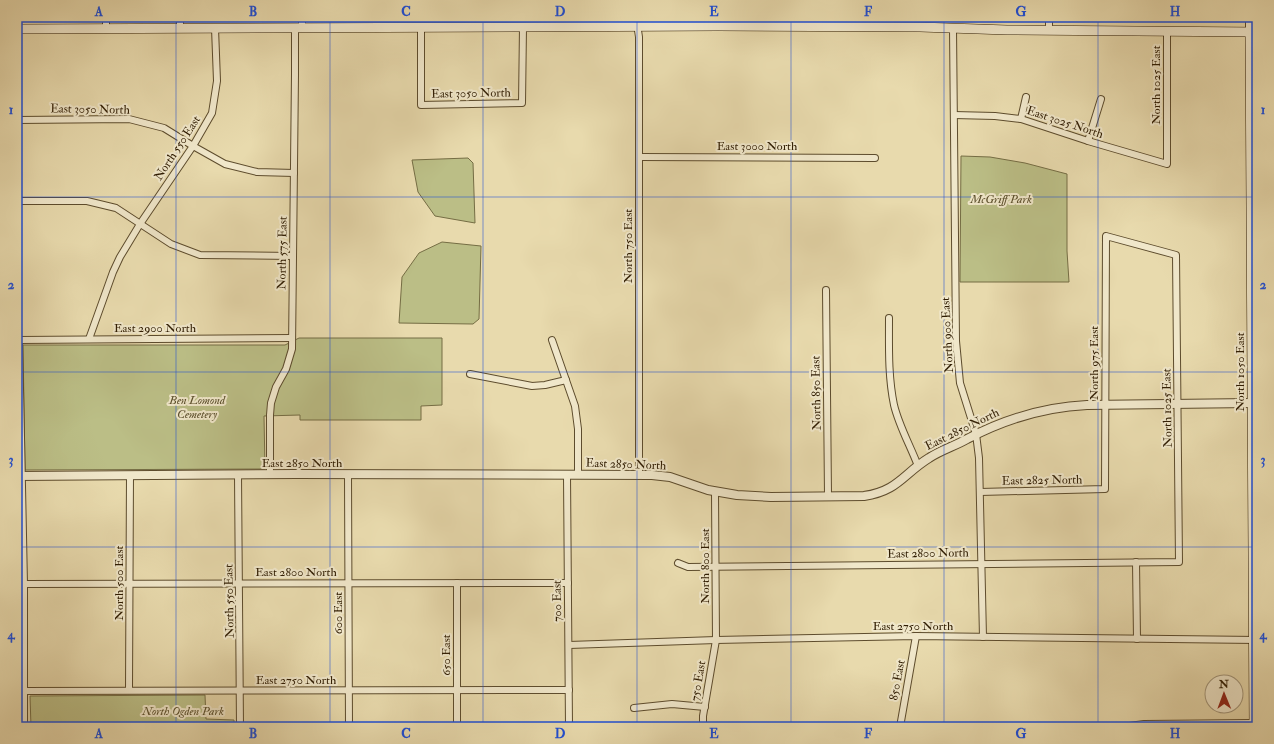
<svg xmlns="http://www.w3.org/2000/svg" width="1274" height="744" font-family="'IM FELL Double Pica',serif">
<style>
.green{fill:#bbbe86;stroke:#756d44}
.lines{fill:none;stroke-linecap:round;stroke-linejoin:round}
.minor-casing{stroke:#5d4c2d;stroke-width:8}
.tertiary-casing{stroke:#5d4c2d;stroke-width:10}
.secondary-casing{stroke:#2f1c02;stroke-width:10}
.minor{stroke:#f0e7ca;stroke-width:6}
.tertiary{stroke:#f0e7ca;stroke-width:8}
.secondary{stroke:#f0e7ca;stroke-width:9}
.grid{fill:none;stroke:#1d4ed8;stroke-width:1;stroke-opacity:0.55}
.labels{text-anchor:middle;stroke-width:4;stroke-linejoin:round;paint-order:stroke}
.street-label{font-size:12px;fill:#2f1c02;stroke:#f0e7ca}
.park-label{font-size:12px;font-style:italic;fill:#594d2a;stroke:#f0e7ca}
.neatline{fill:none;stroke:#1d4ed8;stroke-width:1.5}
.grid-label{font-size:13px;text-anchor:middle;font-weight:bold;fill:#1d4ed8}
</style>
<rect width="100%" height="100%" fill="#e8daad"/>
<filter id="stains"><feTurbulence type="fractalNoise" baseFrequency=".005" numOctaves="4"/><feColorMatrix values="0 0 0 0 .2 0 0 0 0 .09 0 0 0 0 .02 0 0 0 .5 -.17"/></filter>
<radialGradient id="worn" r=".72"><stop offset=".6" stop-color="#630" stop-opacity="0"/><stop offset="1" stop-color="#630" stop-opacity=".3"/></radialGradient>
<g class="green">
<polygon points="961,156 990,157 1025,163 1067,174 1067,251 1069,282 960,282"/>
<polygon points="468,158 473,163 475,223 435,216 418,192 412,160"/>
<polygon points="442,242 481,246 479,319 473,324 399,323 402,277 419,253"/>
<polygon points="299,338 442,338 442,405 421,406 421,420 300,420 300,415 264,416 265,469 25,470 23,345 285,345"/>
<polygon points="205,695 206,719 234,720 234,727 31,727 30,696"/>
</g>
<g class="lines">
<g class="minor-casing">
<g id="minor">
<polyline points="180,17 180,29"/>
<polyline points="302,17 302,28"/>
<polyline points="636,17 639,37 639,475"/>
<polyline points="718,17 718,26"/>
<polyline points="1049,17 1049,30"/>
<polyline points="421,27 421,105 522,103 523,27"/>
<polyline points="953,28 956,341 960,383 976,434 979,458 983,637"/>
<polyline points="106,29 106,17"/>
<polyline points="954,115 995,116 1021,119 1088,141 1167,164 1167,31"/>
<polyline points="1021,119 1026,97"/>
<polyline points="17,120 129,119 164,128 193,146 225,164 257,172 294,173"/>
<polyline points="1088,141 1101,99"/>
<polyline points="640,157 875,158"/>
<polyline points="17,201 87,201 116,208 171,244 200,255 293,256"/>
<polyline points="826,290 828,496"/>
<path d="M889,318C889,347 888,376 894,405C899,426 910,445 918,466"/>
<polyline points="89,339 113,272 120,257 140,224 193,146 212,113 217,81 215,28"/>
<polyline points="552,340 575,406 578,429 578,475"/>
<polyline points="470,374 532,386 545,385 566,380"/>
<polyline points="238,475 240,727"/>
<polyline points="270,475 270,415 271,403 276,387 286,369 292,349 295,74 295,28"/>
<polyline points="348,475 349,727"/>
<polyline points="567,475 569,727"/>
<polyline points="1136,562 1137,639"/>
<polyline points="678,563 688,567 1179,562 1176,255 1106,236 1105,489 980,492"/>
<polyline points="457,583 457,727"/>
<polyline points="24,584 568,583"/>
<polyline points="569,645 716,640 916,636 1257,640"/>
<polyline points="129,690 130,475"/>
<polyline points="24,691 569,690"/>
<polyline points="634,708 672,704 705,707"/>
<polyline points="24,727 24,584 19,340 292,338"/>
<polyline points="703,727 703,716 716,640 715,492"/>
<polyline points="900,727 916,636"/>
<polyline points="1122,727 1144,724 1254,723"/>
</g>
</g>
<g class="tertiary-casing">
<g id="tertiary">
<polyline points="1250,31 1250,17"/>
<path d="M17,476L296,474L652,475L670,477L708,490L737,495L771,497L864,496C898,491 903,474 929,458C941,450 955,446 967,439C1005,419 1044,407 1087,405L1252,403"/>
</g>
</g>
<g class="secondary-casing">
<g id="secondary">
<polyline points="17,29 718,26 920,27 1007,30 1257,32"/>
<polyline points="1250,31 1254,727"/>
</g>
</g>
<use href="#minor" class="minor"/>
<use href="#tertiary" class="tertiary"/>
<use href="#secondary" class="secondary"/>
</g>
<path class="grid" d="M176,17V727M330,17V727M483,17V727M637,17V727M791,17V727M944,17V727M1098,17V727M17,197H1257M17,372H1257M17,547H1257"/>
<g class="labels">
<g class="street-label">
<text transform="translate(1156 85) rotate(-90)" y="4">North 1025 East</text>
<text transform="translate(471 93) rotate(-1)" y="4">East 3050 North</text>
<text transform="translate(90 109) rotate(1)" y="4">East 3050 North</text>
<text transform="translate(1065 122) rotate(18)" y="4">East 3025 North</text>
<text x="757" y="150">East 3000 North</text>
<text transform="translate(177 148) rotate(-57)" y="4">North 550 East</text>
<text transform="translate(628 246) rotate(-90)" y="4">North 750 East</text>
<text transform="translate(282 253) rotate(-89)" y="4">North 575 East</text>
<text x="155" y="332">East 2900 North</text>
<text transform="translate(947 335) rotate(-93)" y="4">North 900 East</text>
<text transform="translate(1094 363) rotate(-90)" y="4">North 975 East</text>
<text transform="translate(1240 372) rotate(-90)" y="4">North 1050 East</text>
<text transform="translate(816 393) rotate(-91)" y="4">North 850 East</text>
<text transform="translate(1167 408) rotate(-91)" y="4">North 1025 East</text>
<text transform="translate(962 429) rotate(-26)" y="4">East 2850 North</text>
<text x="302" y="467">East 2850 North</text>
<text transform="translate(626 464) rotate(2)" y="4">East 2850 North</text>
<text transform="translate(1042 480) rotate(-1)" y="4">East 2825 North</text>
<text transform="translate(928 553) rotate(-1)" y="4">East 2800 North</text>
<text transform="translate(705 566) rotate(-90)" y="4">North 800 East</text>
<text x="296" y="576">East 2800 North</text>
<text transform="translate(119 583) rotate(-90)" y="4">North 500 East</text>
<text transform="translate(229 601) rotate(-91)" y="4">North 550 East</text>
<text transform="translate(557 601) rotate(-91)" y="4">700 East</text>
<text transform="translate(338 613) rotate(-90)" y="4">600 East</text>
<text x="913" y="630">East 2750 North</text>
<text transform="translate(446 655) rotate(-90)" y="4">650 East</text>
<text x="296" y="684">East 2750 North</text>
<text transform="translate(897 680) rotate(-79)" y="4">850 East</text>
<text transform="translate(698 681) rotate(-80)" y="4">750 East</text>
</g>
<g class="park-label">
<text x="1001" y="203">McGriff Park</text>
<text x="197" y="404">Ben Lomond<tspan x="197" dy="14">Cemetery</tspan></text>
<text x="183" y="715">North Ogden Park</text>
</g>
</g>
<rect width="1274" height="744" fill="none" stroke="#e8daad" stroke-width="44"/>
<g transform="translate(1224 694) rotate(359)"><circle r="19" fill="#f0e7ca" stroke="#a3967a"/>
<path d="M0-3L7 15L0 10L-7 15Z" fill="#8f2418"/>
<text y="-6" font-size="11" font-weight="bold" text-anchor="middle" fill="#2f1c02">N</text>
</g>
<rect x="22" y="22" width="1230" height="700" class="neatline"/>
<g class="grid-label">
<text x="99" y="16">A</text>
<text x="253" y="16">B</text>
<text x="406" y="16">C</text>
<text x="560" y="16">D</text>
<text x="714" y="16">E</text>
<text x="868" y="16">F</text>
<text x="1021" y="16">G</text>
<text x="1175" y="16">H</text>
<text x="11" y="114">1</text>
<text x="1263" y="114">1</text>
<text x="11" y="289">2</text>
<text x="1263" y="289">2</text>
<text x="11" y="464">3</text>
<text x="1263" y="464">3</text>
<text x="11" y="639">4</text>
<text x="1263" y="639">4</text>
<text x="99" y="738">A</text>
<text x="253" y="738">B</text>
<text x="406" y="738">C</text>
<text x="560" y="738">D</text>
<text x="714" y="738">E</text>
<text x="868" y="738">F</text>
<text x="1021" y="738">G</text>
<text x="1175" y="738">H</text>
</g>
<rect width="100%" height="100%" filter="url(#stains)"/>
<rect width="100%" height="100%" fill="url(#worn)"/>
</svg>
